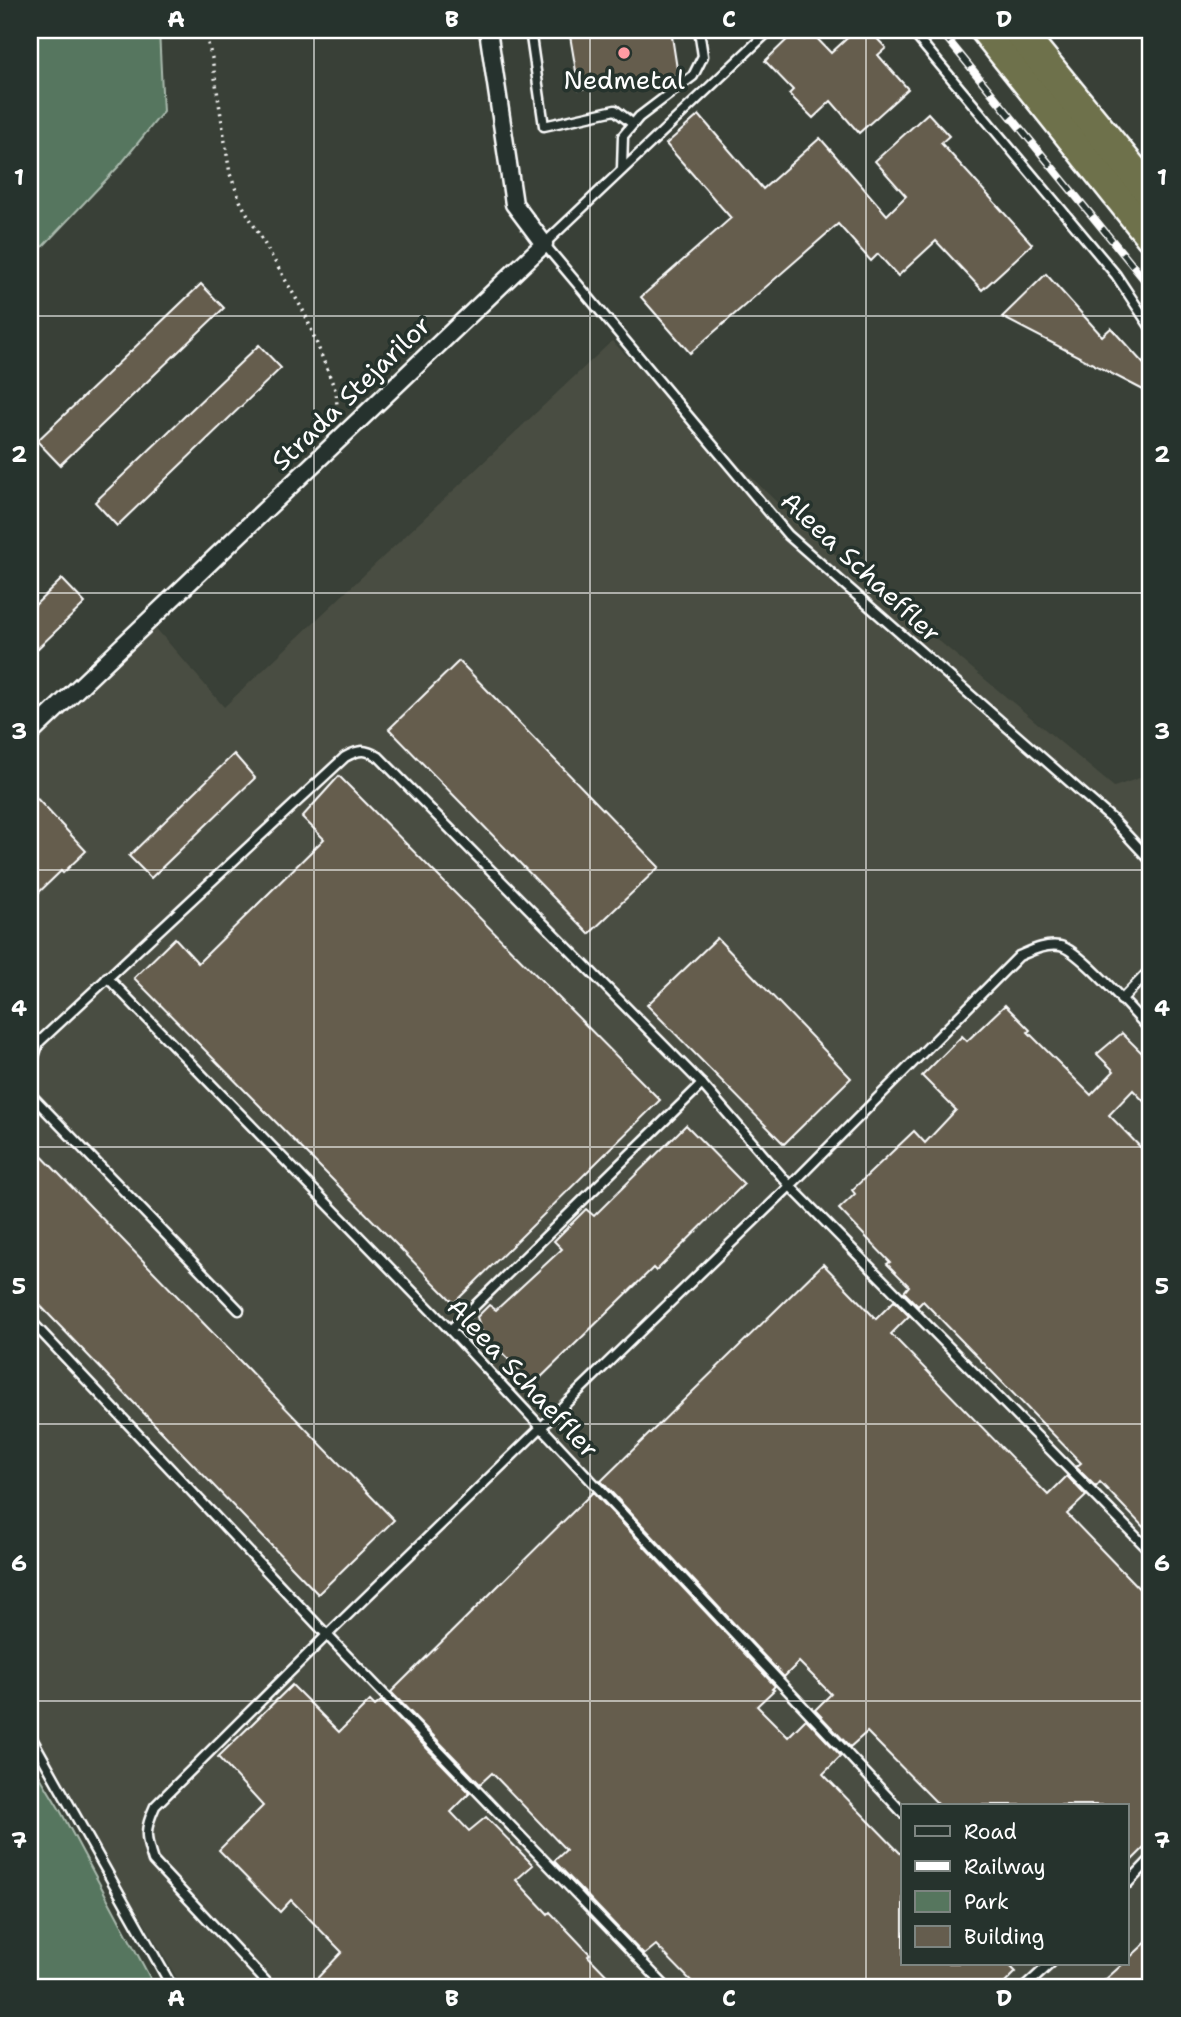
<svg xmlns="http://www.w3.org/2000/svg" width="1181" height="2017" font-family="'Shantell Sans',sans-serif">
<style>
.built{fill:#4a4d42;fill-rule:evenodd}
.green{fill:#56765e;stroke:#aabaae;stroke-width:2}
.building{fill:#655d4e;stroke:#fff;stroke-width:2}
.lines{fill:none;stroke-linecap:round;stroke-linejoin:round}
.lane-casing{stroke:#fff;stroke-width:13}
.street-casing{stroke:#fff;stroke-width:21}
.highway-casing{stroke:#fff;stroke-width:35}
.path{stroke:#fff;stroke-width:3.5;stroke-dasharray:2 5;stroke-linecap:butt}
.lane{stroke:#26332d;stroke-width:8}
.street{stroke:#26332d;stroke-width:16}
.highway{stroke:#6e714b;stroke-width:30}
.rail-casing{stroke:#fff;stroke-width:8}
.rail{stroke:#26332d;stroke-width:5;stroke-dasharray:16;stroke-linecap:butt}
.grid{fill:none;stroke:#fff;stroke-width:2;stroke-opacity:0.55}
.poi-dot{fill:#ff9aa2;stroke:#26332d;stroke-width:2.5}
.labels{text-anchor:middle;stroke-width:7;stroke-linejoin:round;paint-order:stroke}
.poi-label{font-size:26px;fill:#fff;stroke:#26332d}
.street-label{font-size:26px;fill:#fff;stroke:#26332d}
.neatline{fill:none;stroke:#fff;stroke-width:2.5}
.grid-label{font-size:23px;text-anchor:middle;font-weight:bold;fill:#fff}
</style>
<rect width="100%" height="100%" fill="#394037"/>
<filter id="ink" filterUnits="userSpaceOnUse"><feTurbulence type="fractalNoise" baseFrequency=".0143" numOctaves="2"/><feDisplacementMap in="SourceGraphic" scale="14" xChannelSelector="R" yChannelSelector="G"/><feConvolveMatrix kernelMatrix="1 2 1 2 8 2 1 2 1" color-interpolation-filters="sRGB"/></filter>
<g filter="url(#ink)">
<path class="built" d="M612,341L800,525L1114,787L1151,774V1987H182L30,1728V745L153,625L224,707ZM903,1805H1127V1963H903Z"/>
<g class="green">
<polygon points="30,30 159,30 163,112 120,165 30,260"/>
<polygon points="30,1760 60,1810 155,1987 30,1987"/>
</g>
<g class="building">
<polygon points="569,30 671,30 678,75 579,89"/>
<polygon points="797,30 809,30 831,53 856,30 869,30 886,48 878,55 908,89 859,133 831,101 813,118 789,94 793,90 765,61"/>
<polygon points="928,113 949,136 941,143 1032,244 982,290 936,241 898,276 878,254 871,261 838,224 690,353 641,297 731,218 666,144 699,115 763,189 820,138 887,215 906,196 875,161"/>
<polygon points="1046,274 1102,336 1111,328 1151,372 1151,394 1002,317"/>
<polygon points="201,284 224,308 60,465 37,441"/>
<polygon points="259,345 281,368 117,526 95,502"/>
<polygon points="62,579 85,603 30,656 30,610"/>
<polygon points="459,661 659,867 589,934 389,729"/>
<polygon points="234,754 255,778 151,878 129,856"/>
<polygon points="339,776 660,1100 454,1303 134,978 175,938 198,963 324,839 302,817"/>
<polygon points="30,791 86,851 63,873 61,871 30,901"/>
<polygon points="717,938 851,1078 784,1144 647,1005"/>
<polygon points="1005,1005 1030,1030 1028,1032 1091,1095 1114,1071 1097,1054 1122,1033 1151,1062 1151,1109 1133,1090 1109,1115 1151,1158 1151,1535 1100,1482 1096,1487 1076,1467 1081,1463 923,1301 918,1306 904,1292 909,1286 887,1264 890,1262 839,1209 855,1194 852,1190 914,1131 925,1143 956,1110 922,1076 962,1036 967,1041"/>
<polygon points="686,1125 744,1184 656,1271 653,1268 533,1385 482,1332 477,1317 489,1305 496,1310 562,1249 554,1241 586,1209 594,1216"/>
<polygon points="30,1144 394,1520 318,1594 30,1295"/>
<polygon points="823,1264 876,1319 894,1301 909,1316 891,1334 1048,1495 1067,1476 1086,1496 1067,1514 1151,1601 1151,1841 1127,1865 1127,1805 939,1805 867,1732 850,1747 815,1710 831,1694 799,1662 784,1677 601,1481"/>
<polygon points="593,1492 775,1686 772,1689 774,1690 757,1706 788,1737 806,1719 841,1756 823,1774 903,1856 903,1963 1007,1963 1016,1972 1001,1987 697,1987 656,1945 644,1955 554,1861 566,1850 492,1773 480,1784 391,1692"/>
<polygon points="292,1685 339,1732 370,1701 375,1706 381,1701 470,1793 451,1812 469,1831 486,1817 533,1865 516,1880 548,1914 550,1912 590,1954 588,1956 618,1987 309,1987 342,1952 291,1900 280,1912 219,1850 263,1806 218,1757"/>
<polygon points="1151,1938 1151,1987 1097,1987 1124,1963 1127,1963 1127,1960"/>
</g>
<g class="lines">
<g class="lane-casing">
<g id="lane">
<polyline points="530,30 544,126 615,110 633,124"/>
<polyline points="770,30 544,244 788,535 1112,819 1151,861"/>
<polyline points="911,30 1116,275 1151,328"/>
<polyline points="622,169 623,136 639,117 693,76 703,56 699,30"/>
<polyline points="107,977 450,1330 903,1813"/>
<polyline points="1121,1000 1151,969"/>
<path d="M30,1069L39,1042L345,757C360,749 365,749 379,757L702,1084L790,1186L1019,956C1033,950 1044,944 1060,946C1079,949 1135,1014 1151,1031"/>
<polyline points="30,1079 32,1096 239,1310"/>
<polyline points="30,1320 327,1635 666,1987"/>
<polyline points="450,1330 702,1084"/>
<polyline points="30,1735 172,1987"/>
<polyline points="1127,1884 1151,1859"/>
<path d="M271,1987L153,1861C145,1837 144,1830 155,1806L327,1635L790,1186L1151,1552"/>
<polyline points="1025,1987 1051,1963"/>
</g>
</g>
<g class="street-casing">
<polyline id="street" points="30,734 544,244 514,204 488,30"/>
</g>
<g class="highway-casing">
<g id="highway">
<polyline points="986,30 1151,236"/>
<polyline points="1018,30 1151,193"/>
</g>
</g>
<polyline class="path" points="204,30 212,58 230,174 241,203 305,314 336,392 338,420"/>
<use href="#lane" class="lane"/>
<use href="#street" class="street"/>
<use href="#highway" class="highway"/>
<g class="rail-casing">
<polyline id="rail" points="940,30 1151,288"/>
</g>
<use href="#rail" class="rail"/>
</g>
</g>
<path class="grid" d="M314,30V1987M590,30V1987M866,30V1987M30,316H1151M30,593H1151M30,870H1151M30,1147H1151M30,1424H1151M30,1701H1151"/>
<circle class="poi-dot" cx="624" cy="53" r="7"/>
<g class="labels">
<g class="poi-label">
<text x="624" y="89">Nedmetal</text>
</g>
<g class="street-label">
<text transform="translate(351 393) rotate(-44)" y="9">Strada Stejarilor</text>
<text transform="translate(861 567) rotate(43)" y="9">Aleea Schaeffler</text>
<text transform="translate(523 1378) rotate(47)" y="9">Aleea Schaeffler</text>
</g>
</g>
<rect width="1181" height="2017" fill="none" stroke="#26332d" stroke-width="77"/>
<rect x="901" y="1804" width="228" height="161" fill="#26332d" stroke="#7d8581" stroke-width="2"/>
<rect x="915" y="1826" width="35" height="10" fill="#26332d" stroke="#7d8581" stroke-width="2"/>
<text x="964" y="1839" font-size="21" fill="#ffffff">Road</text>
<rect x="915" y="1861" width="35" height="10" fill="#ffffff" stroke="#7d8581" stroke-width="2"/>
<text x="964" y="1874" font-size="21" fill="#ffffff">Railway</text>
<rect x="915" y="1891" width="35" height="21" fill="#56765e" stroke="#7d8581" stroke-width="2"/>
<text x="964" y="1909" font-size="21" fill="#ffffff">Park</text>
<rect x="915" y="1926" width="35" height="21" fill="#655d4e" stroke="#7d8581" stroke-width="2"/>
<text x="964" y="1944" font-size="21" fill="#ffffff">Building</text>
<rect x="38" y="38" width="1104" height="1941" class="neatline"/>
<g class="grid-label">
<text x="176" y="27">A</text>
<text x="452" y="27">B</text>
<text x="729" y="27">C</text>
<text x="1004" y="27">D</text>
<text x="19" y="185">1</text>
<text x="1162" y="185">1</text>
<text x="19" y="462">2</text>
<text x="1162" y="462">2</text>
<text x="19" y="739">3</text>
<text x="1162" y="739">3</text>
<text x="19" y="1016">4</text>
<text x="1162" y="1016">4</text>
<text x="19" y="1294">5</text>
<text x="1162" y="1294">5</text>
<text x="19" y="1571">6</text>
<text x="1162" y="1571">6</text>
<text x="19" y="1848">7</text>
<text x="1162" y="1848">7</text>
<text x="176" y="2006">A</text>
<text x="452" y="2006">B</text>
<text x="729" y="2006">C</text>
<text x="1004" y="2006">D</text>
</g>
</svg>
